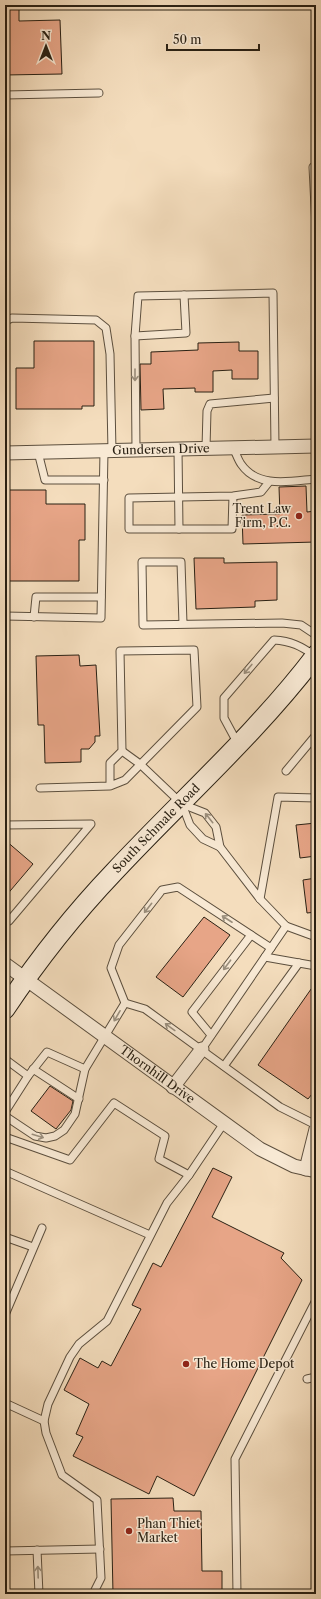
<svg xmlns="http://www.w3.org/2000/svg" width="321" height="1599" font-family="'Libre Caslon Text',serif">
<style>
.building{fill:#e7a587;stroke:#292013}
.lines{fill:none;stroke-linecap:round;stroke-linejoin:round}
.lane-casing{stroke:#5c4f3e;stroke-width:9}
.street-casing{stroke:#5c4f3e;stroke-width:15}
.secondary-casing{stroke:#292013;stroke-width:21}
.lane{stroke:#f8e9d4;stroke-width:7}
.street{stroke:#f8e9d4;stroke-width:13}
.secondary{stroke:#f8e9d4;stroke-width:19}
.oneway{stroke:#9b8f7d}
.poi-dot{fill:#8f2418;stroke:#f8e9d4;stroke-width:1.5}
.labels{text-anchor:middle;stroke-width:3;stroke-linejoin:round;paint-order:stroke}
.street-label{font-size:12px;fill:#292013;stroke:#f8e9d4}
.poi-label{font-size:12px;fill:#292013;stroke:#f8e9d4;text-anchor:start}
</style>
<rect width="100%" height="100%" fill="#f4ddbd"/>
<filter id="stains"><feTurbulence type="fractalNoise" baseFrequency=".005" numOctaves="4"/><feColorMatrix values="0 0 0 0 .2 0 0 0 0 .09 0 0 0 0 .02 0 0 0 .5 -.17"/></filter>
<radialGradient id="worn" r=".72"><stop offset=".6" stop-color="#630" stop-opacity="0"/><stop offset="1" stop-color="#630" stop-opacity=".3"/></radialGradient>
<g class="building">
<polygon points="5,5 19,5 19,21 60,20 62,74 5,75"/>
<polygon points="34,341 94,341 94,406 82,406 82,409 16,409 16,368 34,368"/>
<polygon points="239,342 239,351 258,351 258,379 232,379 232,370 213,371 213,392 195,392 195,388 163,389 164,409 141,410 140,364 151,364 151,352 198,350 198,343"/>
<polygon points="306,486 307,512 316,511 316,542 243,544 242,515 280,514 279,487"/>
<polygon points="9,490 46,490 46,504 85,504 85,540 79,540 79,581 9,581"/>
<polygon points="194,558 224,558 224,563 277,562 277,600 255,601 255,607 196,609"/>
<polygon points="79,655 80,666 96,665 100,736 95,736 95,742 89,749 81,749 81,762 45,763 44,725 38,725 36,656"/>
<polygon points="316,823 316,856 300,858 296,825"/>
<polygon points="5,840 33,864 5,897"/>
<polygon points="316,878 316,912 307,913 303,880"/>
<polygon points="204,917 230,935 183,997 156,977"/>
<polygon points="316,982 316,1089 308,1099 258,1065"/>
<polygon points="50,1086 73,1101 71,1110 56,1129 31,1111"/>
<polygon points="213,1168 232,1177 212,1217 284,1253 281,1258 302,1280 194,1496 157,1476 149,1494 73,1456 83,1437 76,1434 89,1404 64,1390 80,1358 98,1368 102,1361 111,1366 141,1309 132,1305 153,1263 161,1267"/>
<polygon points="173,1498 174,1511 201,1511 202,1571 222,1571 222,1594 113,1594 111,1499"/>
</g>
<g class="lines">
<g class="lane-casing">
<g id="lane">
<polyline points="5,95 99,93"/>
<polyline points="316,167 313,167 316,227"/>
<polyline points="5,321 12,318 96,320 106,328 110,354 112,451"/>
<polyline points="135,336 186,333 184,295"/>
<polyline points="206,448 207,411 210,404 274,398"/>
<path d="M233,448C236,453 238,460 241,464C258,489 291,481 316,479"/>
<polyline points="178,449 179,529"/>
<polyline points="136,450 135,336 138,296 273,293 275,447"/>
<polyline points="38,452 45,480 104,480"/>
<polyline points="233,496 232,529 129,529 129,498 233,496 261,492 269,482"/>
<polyline points="5,616 101,618 104,451"/>
<polyline points="34,617 36,597 101,597"/>
<polyline points="183,624 181,562 142,562 143,625 282,623 301,625 316,635"/>
<path d="M238,744L224,718V698L274,640C291,641 301,646 315,656"/>
<polyline points="122,751 140,764 182,804 205,813 216,827 220,847"/>
<polyline points="286,771 316,735"/>
<polyline points="40,788 110,786 125,780 197,707 194,650 120,651 122,751 110,763 110,786"/>
<polyline points="182,804 190,825 203,839 220,847 260,899 286,926 316,937"/>
<polyline points="5,825 91,824 9,921 5,919"/>
<polyline points="260,899 278,797 316,798"/>
<polyline points="265,957 316,966"/>
<polyline points="125,1003 145,1009 280,1107 316,1125"/>
<polyline points="211,1035 192,1012 251,935"/>
<polyline points="202,1049 286,926"/>
<polyline points="5,1059 28,1076"/>
<polyline points="224,1066 299,963"/>
<polyline points="33,1069 79,1099"/>
<polyline points="5,1112 28,1076 47,1052 85,1069"/>
<polyline points="5,1116 35,1136 46,1138 55,1136 64,1130 75,1114 85,1069 125,1003 111,968 119,945 162,890 178,887 271,948"/>
<polyline points="5,1137 70,1160 114,1103 165,1136 159,1159 189,1175"/>
<polyline points="5,1171 150,1235"/>
<polyline points="5,1237 33,1247"/>
<polyline points="5,1315 42,1228"/>
<polyline points="307,1379 316,1377"/>
<polyline points="5,1403 44,1421"/>
<polyline points="37,1550 39,1594"/>
<polyline points="5,1551 100,1549"/>
<polyline points="95,1594 95,1590 101,1578 97,1500 62,1475 46,1433 44,1421 48,1404 70,1357 79,1344 107,1321 167,1203 189,1175 224,1123"/>
<polyline points="237,1594 235,1459 316,1300"/>
</g>
</g>
<g class="street-casing">
<g id="street">
<path id="s1" d="M5,453L316,446"/>
<path id="s2" d="M5,964L260,1149L294,1166L316,1171"/>
<polyline points="173,1087 202,1049"/>
<polyline points="306,1169 316,1129"/>
</g>
</g>
<g class="secondary-casing">
<g id="secondary">
<path id="s3" d="M5,1009C37,961 74,914 114,872C181,800 256,734 316,655"/>
</g>
</g>
<use href="#lane" class="lane"/>
<use href="#street" class="street"/>
<use href="#secondary" class="secondary"/>
</g>
<defs><path id="oneway-shaft" d="M-6 0H5M1.5-3L5.5 0L1.5 3" fill="none" stroke-width="1.6" stroke-linecap="round" stroke-linejoin="round"/></defs>
<g class="oneway">
<use href="#oneway-shaft" transform="translate(135 375) rotate(90)"/>
<use href="#oneway-shaft" transform="translate(248 669) rotate(130)"/>
<use href="#oneway-shaft" transform="translate(209 818) rotate(-129)"/>
<use href="#oneway-shaft" transform="translate(148 908) rotate(128)"/>
<use href="#oneway-shaft" transform="translate(227 919) rotate(-147)"/>
<use href="#oneway-shaft" transform="translate(227 965) rotate(127)"/>
<use href="#oneway-shaft" transform="translate(117 1016) rotate(120)"/>
<use href="#oneway-shaft" transform="translate(170 1027) rotate(-144)"/>
<use href="#oneway-shaft" transform="translate(38 1136) rotate(17)"/>
<use href="#oneway-shaft" transform="translate(38 1572) rotate(-92)"/>
</g>
<g class="poi-dot">
<circle cx="299" cy="516" r="4"/>
<circle cx="186" cy="1364" r="4"/>
<circle cx="129" cy="1531" r="4"/>
</g>
<g class="labels">
<g class="street-label">
<text dy="4" stroke="none"><textPath href="#s1" startOffset="156">Gundersen Drive</textPath></text>
<text dy="4" stroke="none"><textPath href="#s3" startOffset="236">South Schmale Road</textPath></text>
<text dy="4" stroke="none"><textPath href="#s2" startOffset="188">Thornhill Drive</textPath></text>
</g>
<g class="poi-label">
<text x="291" y="513" text-anchor="end">Trent Law<tspan x="291" dy="14">Firm, P.C.</tspan></text>
<text x="194" y="1368">The Home Depot</text>
<text x="137" y="1528">Phan Thiet<tspan x="137" dy="14">Market</tspan></text>
</g>
</g>
<rect width="321" height="1599" fill="none" stroke="#f4ddbd" stroke-width="20"/>
<rect x="6" y="6" width="309" height="1587" fill="none" stroke="#292013" stroke-width="2"/>
<rect x="10" y="10" width="301" height="1579" fill="none" stroke="#292013"/>
<g transform="translate(46 46)" stroke="#f8e9d4" stroke-width="3" paint-order="stroke">
<path d="M0-3L7 15L0 10L-7 15Z" fill="#292013"/>
<text y="-6" font-size="11" font-weight="bold" text-anchor="middle" fill="#292013">N</text>
</g>
<path d="M167 44v6h92v-6" fill="none" stroke="#292013" stroke-width="2"/>
<text x="173" y="44" font-size="12" fill="#292013" stroke="#f8e9d4" stroke-width="3" paint-order="stroke">50 m</text>
<rect width="100%" height="100%" filter="url(#stains)"/>
<rect width="100%" height="100%" fill="url(#worn)"/>
</svg>
